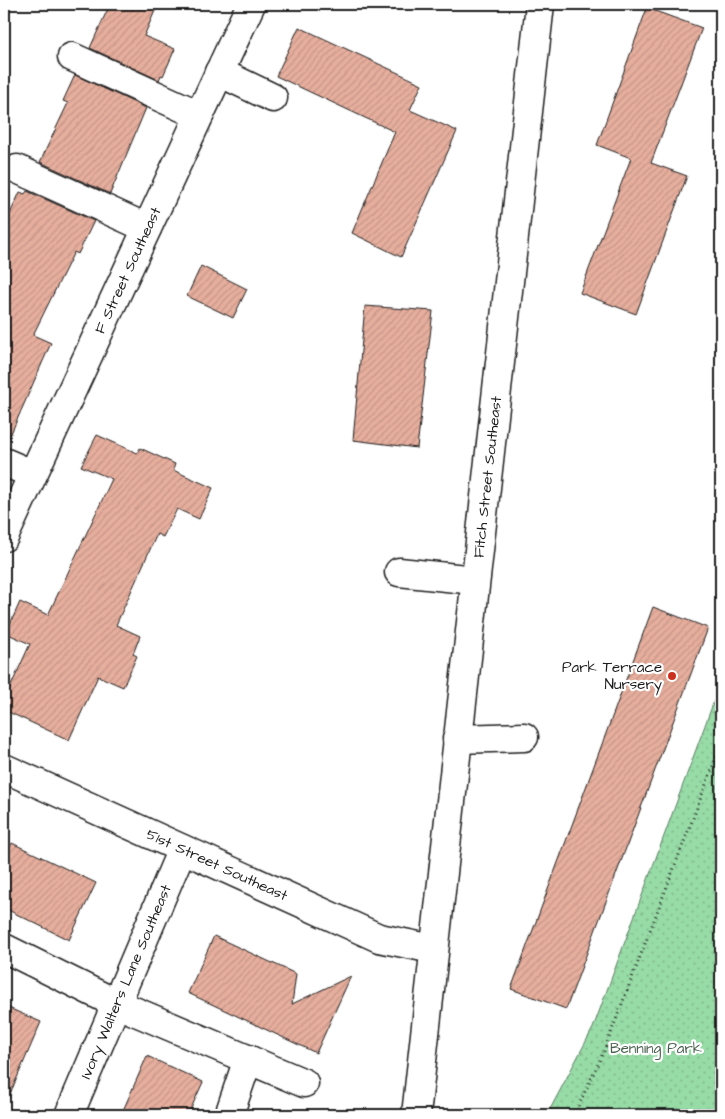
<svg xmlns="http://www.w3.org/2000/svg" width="725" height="1119" font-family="'Architects Daughter',sans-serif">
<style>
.park{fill:url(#park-dots);stroke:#5a7c61}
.building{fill:url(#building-hatch);stroke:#1c1c1c}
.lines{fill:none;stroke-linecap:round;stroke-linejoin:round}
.minor-casing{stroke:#1c1c1c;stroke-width:31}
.path{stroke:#1c1c1c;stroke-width:3;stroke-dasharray:1 4;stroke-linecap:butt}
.minor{stroke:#fff;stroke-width:28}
.poi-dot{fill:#c8321e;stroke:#fff;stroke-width:2}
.labels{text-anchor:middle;stroke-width:4.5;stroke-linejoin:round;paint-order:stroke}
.street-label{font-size:15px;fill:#1c1c1c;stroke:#fff}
.poi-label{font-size:15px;fill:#1c1c1c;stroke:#fff;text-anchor:end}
.park-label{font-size:15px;fill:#475f4c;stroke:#fff}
</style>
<defs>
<pattern id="park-dots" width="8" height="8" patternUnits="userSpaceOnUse" patternTransform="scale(1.25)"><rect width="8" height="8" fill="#97dba6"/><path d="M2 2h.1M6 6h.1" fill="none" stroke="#82bb8e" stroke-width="1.8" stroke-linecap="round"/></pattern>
<pattern id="building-hatch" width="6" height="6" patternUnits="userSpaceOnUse" patternTransform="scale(1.25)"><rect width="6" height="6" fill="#e6ae9d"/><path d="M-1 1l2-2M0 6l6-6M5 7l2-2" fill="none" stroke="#c59587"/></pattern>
</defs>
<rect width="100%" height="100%" fill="#fff"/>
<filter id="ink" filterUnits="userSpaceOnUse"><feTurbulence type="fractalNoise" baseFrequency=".02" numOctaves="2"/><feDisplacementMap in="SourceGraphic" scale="10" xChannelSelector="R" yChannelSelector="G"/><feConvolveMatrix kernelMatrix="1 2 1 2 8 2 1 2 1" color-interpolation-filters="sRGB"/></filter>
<g filter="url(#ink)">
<polygon class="park" points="721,682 721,1115 547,1115 593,1028"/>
<g class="building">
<polygon points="110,4 158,4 144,36 175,49 163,76 161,75 159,80 90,48"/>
<polygon points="647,8 702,28 651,163 687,176 636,314 580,293 631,158 597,145"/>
<polygon points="299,27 422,84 410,110 457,131 401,257 352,233 395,132 276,76"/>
<polygon points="75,75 146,108 110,194 40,162 68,103 63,101"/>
<polygon points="27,191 94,221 78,254 74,252 33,335 51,343 5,447 4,218 8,218 20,192 25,194"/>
<polygon points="201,266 247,289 233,318 187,296"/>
<polygon points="365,306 433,311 417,448 353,440"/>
<polygon points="97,435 137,453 140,448 175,464 173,470 213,488 199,519 177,509 163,537 157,534 116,625 140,636 133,654 137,656 123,687 98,676 69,740 4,710 4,701 30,644 6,633 20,602 48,615 112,479 81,466"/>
<polygon points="653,607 708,628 566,1009 511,989"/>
<polygon points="12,843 96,883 69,940 4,908 4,859"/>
<polygon points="214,936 296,974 292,1004 351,976 316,1053 188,993"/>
<polygon points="4,1006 41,1022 4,1108"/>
<polygon points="147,1056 203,1082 188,1115 121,1115"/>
</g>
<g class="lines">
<g class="minor-casing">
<g id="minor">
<polyline points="72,57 199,115"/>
<polyline points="219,72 273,98"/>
<polyline points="17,169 147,228"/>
<polyline points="4,462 32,474"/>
<path id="s1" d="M4,537L251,4"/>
<polyline points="399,572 475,580"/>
<polyline points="457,739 524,737"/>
<path id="s2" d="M4,768L379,938L433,949"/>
<polyline points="4,948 115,1003 304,1083"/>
<path id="s3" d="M69,1115L182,849"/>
<polyline points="229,1115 248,1059"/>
<path id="s4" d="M416,1115L540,4"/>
</g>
</g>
<polyline class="path" points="574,1115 604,1051 721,745"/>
<use href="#minor" class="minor"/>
</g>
</g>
<circle class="poi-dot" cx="672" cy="676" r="5"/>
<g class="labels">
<g class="street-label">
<text dy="5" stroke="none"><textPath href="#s1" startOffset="294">F Street Southeast</textPath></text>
<text dy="5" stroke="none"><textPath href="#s4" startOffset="642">Fitch Street Southeast</textPath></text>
<text dy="5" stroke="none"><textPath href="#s2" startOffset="234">51st Street Southeast</textPath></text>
<text dy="5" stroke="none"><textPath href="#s3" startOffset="145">Ivory Walters Lane Southeast</textPath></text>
</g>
<g class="poi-label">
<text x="662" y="672">Park Terrace<tspan x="662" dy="17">Nursery</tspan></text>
</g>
<g class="park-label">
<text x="656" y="1053">Benning Park</text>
</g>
</g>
<rect width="725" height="1119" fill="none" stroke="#fff" stroke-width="20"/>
<rect x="10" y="10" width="705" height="1099" fill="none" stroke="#1c1c1c" stroke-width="2" filter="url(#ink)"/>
</svg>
